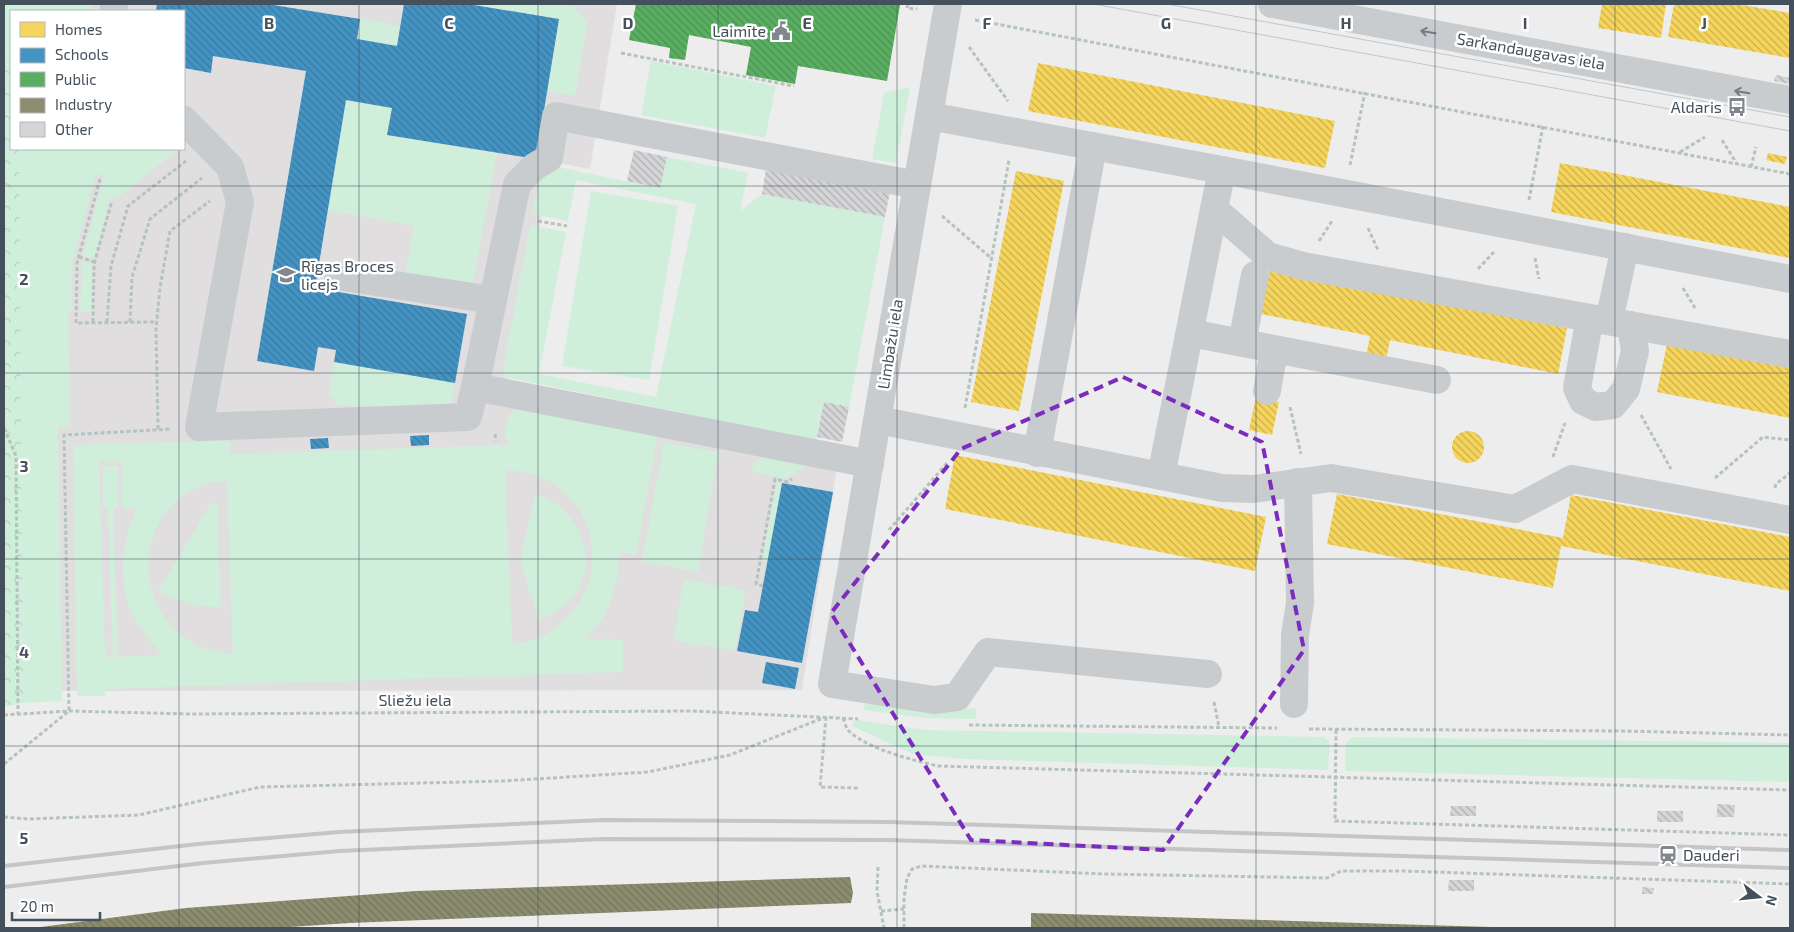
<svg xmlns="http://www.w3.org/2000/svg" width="1794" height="932" font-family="'Exo 2',sans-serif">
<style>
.education{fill:#e0dedf}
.grass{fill:#cfefdb;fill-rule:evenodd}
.forest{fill:url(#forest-crowns)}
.homes{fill:url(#homes-back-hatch)}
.schools{fill:url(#schools-back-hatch)}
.public{fill:url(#public-back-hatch)}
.industry{fill:url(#industry-back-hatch)}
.building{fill:url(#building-back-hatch)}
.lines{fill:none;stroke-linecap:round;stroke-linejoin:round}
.path{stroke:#b5c3be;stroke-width:3;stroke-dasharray:4 2.5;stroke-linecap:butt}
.minor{stroke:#c9cccf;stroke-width:28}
.tram{stroke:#c3c5c8;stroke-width:1}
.rail{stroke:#c3c5c8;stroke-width:4}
.oneway{stroke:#737b84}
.marked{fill:none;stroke:#7b2cbf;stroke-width:4;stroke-dasharray:10 6;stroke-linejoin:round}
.grid{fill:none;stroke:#44505b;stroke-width:1;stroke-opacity:0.55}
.labels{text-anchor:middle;stroke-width:5;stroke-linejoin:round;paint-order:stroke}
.poi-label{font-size:16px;fill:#44505b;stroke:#fff;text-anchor:end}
.street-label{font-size:16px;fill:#44505b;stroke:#fff}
.grid-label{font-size:16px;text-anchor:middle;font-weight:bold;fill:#44505b;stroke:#fff;stroke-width:5;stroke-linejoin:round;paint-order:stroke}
</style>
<defs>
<pattern id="forest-crowns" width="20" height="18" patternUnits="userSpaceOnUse" patternTransform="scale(1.25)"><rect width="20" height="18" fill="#cfefdb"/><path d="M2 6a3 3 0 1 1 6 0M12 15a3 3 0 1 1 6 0" fill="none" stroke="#b3cfbe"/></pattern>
<pattern id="homes-back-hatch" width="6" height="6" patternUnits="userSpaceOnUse" patternTransform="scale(1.25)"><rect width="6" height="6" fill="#f6d55c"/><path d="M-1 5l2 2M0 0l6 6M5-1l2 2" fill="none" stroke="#c9af4f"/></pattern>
<pattern id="schools-back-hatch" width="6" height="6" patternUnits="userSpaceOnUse" patternTransform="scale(1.25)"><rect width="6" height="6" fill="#4393c3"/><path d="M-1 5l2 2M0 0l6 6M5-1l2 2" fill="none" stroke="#3a7aa1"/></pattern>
<pattern id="public-back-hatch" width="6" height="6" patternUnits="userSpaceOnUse" patternTransform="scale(1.25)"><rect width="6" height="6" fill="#5aae61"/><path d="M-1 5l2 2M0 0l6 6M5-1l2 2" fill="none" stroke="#4c9053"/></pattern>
<pattern id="industry-back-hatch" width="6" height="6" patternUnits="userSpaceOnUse" patternTransform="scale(1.25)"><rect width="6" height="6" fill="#8c8c6e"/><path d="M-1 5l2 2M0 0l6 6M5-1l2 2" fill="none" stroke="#74755d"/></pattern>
<pattern id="building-back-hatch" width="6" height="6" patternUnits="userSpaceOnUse" patternTransform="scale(1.25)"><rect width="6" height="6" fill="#d5d5d7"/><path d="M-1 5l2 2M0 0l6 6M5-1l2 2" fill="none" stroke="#aeafb1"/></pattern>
</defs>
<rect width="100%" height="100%" fill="#eeeded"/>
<polygon class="education" points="47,4 617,4 590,169 553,162 506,381 840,448 802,690 36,691 45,149 184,149 184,11 47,11"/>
<g class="grass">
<polygon points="4,4 92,4 92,11 11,11 11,52 4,56"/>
<polygon points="468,4 572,4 587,23 575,96 547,91 559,19"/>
<polygon points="360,19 400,26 397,46 357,39"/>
<polygon points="651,61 776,86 765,138 641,115"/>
<polygon points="910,87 896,163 872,159 884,93"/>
<polygon points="346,100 392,108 387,135 497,153 472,289 405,276 414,226 328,210"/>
<polygon points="19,149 179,149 116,199 110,197 94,259 83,256 104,176 96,174 72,265 72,312 68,312 70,426 58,427 62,701 23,703"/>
<polygon points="667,157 748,173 740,211 762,194 885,217 849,407 824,403 816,440 504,377 503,369 530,225 566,232 539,374 656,397 696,204 576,180 568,221 532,214 541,176 558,167 659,188"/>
<polygon points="591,191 678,206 649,380 562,366"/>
<polygon points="82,261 92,264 91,312 80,312"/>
<polygon points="334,362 455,383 451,404 444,408 338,405 329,393"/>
<path d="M516,407L658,433L636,555L621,552C617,583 610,618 585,639L623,640V672L105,689V696H77L73,445L231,441L230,454L509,445L504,434L510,415ZM99,461H122V508H137C121,542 117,584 134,617C141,631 153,642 161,655L118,657L113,508H118V466H103V508H108L113,657H105ZM505,471C520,470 536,474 549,481C607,516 606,594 551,631C540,638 526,645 512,643ZM227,481L233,654C150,651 117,544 184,495C197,486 212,480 227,481Z"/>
<polygon points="664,443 718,452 698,572 642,561"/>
<polygon points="764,456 808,465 784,479 752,472 754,463"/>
<polygon points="777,482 782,483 768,562 762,561"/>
<path d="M536,494C577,506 602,559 574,596C565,608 552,613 539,620L522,567V551Z"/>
<path d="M212,502L217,504L221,607C198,608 178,601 158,591Z"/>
<polygon points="687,580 743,590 745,595 736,647 732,650 676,641 674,637 683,583"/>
<polygon points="865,704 976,709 976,719 925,718 863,710"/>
<polygon points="855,720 925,730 1324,737 1330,743 1328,770 964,759 913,754 852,726"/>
<polygon points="1354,737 1790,743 1790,782 1345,771 1346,742"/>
</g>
<polygon class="forest" points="11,52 11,149 19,149 23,703 4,707 4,56"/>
<g class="homes">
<polygon points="1602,4 1666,4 1661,38 1598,28"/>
<polygon points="1674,4 1736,4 1790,13 1790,58 1668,37"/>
<polygon points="1038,63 1335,121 1325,168 1028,111"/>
<polygon points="1768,153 1787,157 1785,164 1766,160"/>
<polygon points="1560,163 1790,207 1790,258 1551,212"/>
<polygon points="1016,171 1064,181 1019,411 971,402"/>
<polygon points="1270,269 1567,328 1558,374 1390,340 1386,360 1366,357 1370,336 1261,314"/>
<polygon points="1667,344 1790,368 1790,418 1657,392"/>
<polygon points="1256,397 1279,402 1272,435 1249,430"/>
<circle cx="1468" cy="447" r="16"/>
<polygon points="955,455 1266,517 1255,571 945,509"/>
<polygon points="1337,494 1563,538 1571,495 1790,537 1790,591 1561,546 1553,588 1327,544"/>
</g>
<g class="schools">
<polygon points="157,4 267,4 360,19 357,39 397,46 404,4 468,4 559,19 536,159 387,135 392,108 346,100 315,288 467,314 455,383 334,362 336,350 318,347 314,371 257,361 306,71 213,56 211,73 184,68 184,11 156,11"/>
<polygon points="429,435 429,445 411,446 410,436"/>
<polygon points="328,438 329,448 311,449 310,439"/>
<polygon points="782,483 833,492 802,663 737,651 745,610 758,612"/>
<polygon points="766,662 799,668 795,689 762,683"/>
</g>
<polygon class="public" points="636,4 893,4 900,5 887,81 798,66 795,84 746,75 751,47 689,35 685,60 669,58 670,48 629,40"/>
<g class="industry">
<polygon points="850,877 853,893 851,903 350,923 275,928 33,928 186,908 416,891"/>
<polygon points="1031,913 1491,927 1491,928 1031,928"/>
</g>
<g class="building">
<polygon points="1776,75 1790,78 1790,84 1774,81"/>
<polygon points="634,150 667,157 660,188 627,181"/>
<polygon points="766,169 890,192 885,217 762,194"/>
<polygon points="824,402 849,407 842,442 817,437"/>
<polygon points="1717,804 1735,805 1734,817 1717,817"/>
<polygon points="1451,806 1476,806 1476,816 1450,816"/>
<rect x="1657" y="811" width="26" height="11"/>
<polygon points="1449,880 1474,880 1474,891 1448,891"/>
<polygon points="1642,887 1654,888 1653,894 1642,894"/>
</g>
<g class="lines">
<g class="path">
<polyline points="908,4 907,8 917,9"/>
<polyline points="975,20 1790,174"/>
<polyline points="969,47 1008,101"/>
<polyline points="621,53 794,86"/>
<polyline points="1722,140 1737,164"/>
<polyline points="1680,152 1705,137"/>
<polyline points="1350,165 1365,92"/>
<polyline points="1751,167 1756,147"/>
<polyline points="100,179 77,263 76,323 157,322"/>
<polyline points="1529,200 1543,126"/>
<polyline points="942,216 990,257"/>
<polyline points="538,221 567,226"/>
<polyline points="1368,228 1378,250"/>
<polyline points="1319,241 1332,221"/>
<polyline points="79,257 95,262"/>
<polyline points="1535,258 1539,279"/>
<polyline points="1478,269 1494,252"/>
<polyline points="1683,288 1695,308"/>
<polyline points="93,322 94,264 112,201"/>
<polyline points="107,322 111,266 128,206 186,161"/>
<polyline points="130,322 132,277 150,219 202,178"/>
<polyline points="1290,407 1301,454"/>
<polyline points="965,408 1009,160"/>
<polyline points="1641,415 1671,469"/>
<polyline points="4,428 16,456 18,714"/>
<polyline points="158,429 156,329 160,288 170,231 210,201"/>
<polyline points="495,434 496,441"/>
<polyline points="1553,457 1565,423"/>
<polyline points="1715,478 1763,437 1790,440"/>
<polyline points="1775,488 1776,484 1790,473"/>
<polyline points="889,530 947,463"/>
<polyline points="763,586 756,584 775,479 788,482 792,479"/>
<polyline points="1214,702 1219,727"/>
<polyline points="4,715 69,711 190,714 692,711 858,719"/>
<polyline points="826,717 820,787 858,788"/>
<path d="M843,718C845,723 846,729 850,732C870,750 913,760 938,766L1790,790"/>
<polyline points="969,725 1277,728"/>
<polyline points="1309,729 1622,731 1790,735"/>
<polyline points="1336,730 1335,821 1790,835"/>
<polyline points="4,764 69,711 64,435 171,429"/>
<polyline points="4,817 28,819 139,815 260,787 503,781 648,772 730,755 823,718"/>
<polyline points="878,867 877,891 884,928"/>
<polyline points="881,911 904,909"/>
<polyline points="904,928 904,898 907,878 912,869 921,866 1104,874 1327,878 1341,871 1404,871 1790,884"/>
</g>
<g class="minor">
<polyline points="114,4 114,11"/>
<polyline points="948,4 832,684 934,700 957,697 988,652 1208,674"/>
<polyline points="1272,4 1790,100"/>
<polyline points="929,116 1222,170 1790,279"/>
<polyline points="184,120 230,167 240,202 199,427 468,417 475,387 870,464"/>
<polyline points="1222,170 1214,209 1268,256 1303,266 1790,354"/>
<polyline points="338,276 492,300"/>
<polyline points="1590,318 1577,388 1583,401 1596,407 1613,405 1626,389 1635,351 1631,325"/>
<polyline points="1609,321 1625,247"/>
<polyline points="1190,333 1437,380"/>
<polyline points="1242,343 1255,275"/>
<polyline points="475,387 517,184 534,167 549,158 556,116 917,185"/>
<polyline points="1267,391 1274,350"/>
<polyline points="878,420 1222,488 1254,489 1331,478 1515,509 1572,479 1790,520"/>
<polyline points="1037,453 1093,146"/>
<polyline points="1161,476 1214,209"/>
<polyline points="1294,704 1295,635 1300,603 1298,482"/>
</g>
<g class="tram">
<polyline points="1093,4 1790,131"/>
<polyline points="1167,4 1790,117"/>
</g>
<g class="rail">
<polyline points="4,866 198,844 339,832 604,820 889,822 1790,850"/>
<polyline points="4,887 203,863 340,851 604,839 887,840 1790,868"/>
</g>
</g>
<defs><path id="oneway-shaft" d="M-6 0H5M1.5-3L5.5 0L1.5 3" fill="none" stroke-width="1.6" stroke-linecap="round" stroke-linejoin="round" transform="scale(1.25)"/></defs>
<g class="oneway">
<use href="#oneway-shaft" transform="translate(1428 32) rotate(-170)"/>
<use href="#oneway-shaft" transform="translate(1742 92) rotate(-170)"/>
</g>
<path class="marked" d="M1123,377L1262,442L1304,650L1163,850L971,840L831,613L961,449Z"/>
<path class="grid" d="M179,4V11M359,4V928M538,4V928M718,4V928M897,4V928M1076,4V928M1256,4V928M1435,4V928M1615,4V928M179,149V928M4,186H1790M4,373H1790M4,559H1790M4,746H1790"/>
<defs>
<g id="civic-bare" transform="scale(1.5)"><path d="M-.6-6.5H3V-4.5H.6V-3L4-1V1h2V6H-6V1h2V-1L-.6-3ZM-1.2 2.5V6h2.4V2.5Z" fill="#80878e" stroke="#fff" stroke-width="2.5" paint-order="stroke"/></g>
<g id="bus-bare" transform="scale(1.5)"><path d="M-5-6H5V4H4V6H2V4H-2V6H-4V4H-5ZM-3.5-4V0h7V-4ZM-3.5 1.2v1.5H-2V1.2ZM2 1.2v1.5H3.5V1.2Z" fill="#80878e" stroke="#fff" stroke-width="2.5" paint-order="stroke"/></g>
<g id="school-bare" transform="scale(1.5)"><path d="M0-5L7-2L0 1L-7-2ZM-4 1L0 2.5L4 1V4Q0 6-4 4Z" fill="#80878e" stroke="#fff" stroke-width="2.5" paint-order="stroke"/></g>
<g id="station-bare" transform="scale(1.5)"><path d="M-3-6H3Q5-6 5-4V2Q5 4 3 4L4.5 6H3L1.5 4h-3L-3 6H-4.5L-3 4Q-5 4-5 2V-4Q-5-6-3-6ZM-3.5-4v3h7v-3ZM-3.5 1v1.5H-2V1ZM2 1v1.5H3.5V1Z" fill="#80878e" stroke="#fff" stroke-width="2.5" paint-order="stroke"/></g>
</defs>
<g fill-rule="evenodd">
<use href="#civic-bare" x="781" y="31"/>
<use href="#bus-bare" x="1737" y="107"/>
<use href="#school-bare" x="286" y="275"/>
<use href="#station-bare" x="1668" y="855"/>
</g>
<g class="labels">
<g class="poi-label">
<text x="766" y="37">Laimīte</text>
<text x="1722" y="113">Aldaris</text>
<text x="301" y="272" text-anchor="start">Rīgas Broces<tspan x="301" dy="18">licejs</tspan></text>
<text x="1683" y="861" text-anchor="start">Dauderi</text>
</g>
<g class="street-label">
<text transform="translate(1531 51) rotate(10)" y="6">Sarkandaugavas iela</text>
<text transform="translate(890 344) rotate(-81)" y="6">Limbažu iela</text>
<text x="415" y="706">Sliežu iela</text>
</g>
</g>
<g class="grid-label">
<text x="269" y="29">B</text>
<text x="449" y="29">C</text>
<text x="628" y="29">D</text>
<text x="807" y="29">E</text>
<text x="987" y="29">F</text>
<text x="1166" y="29">G</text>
<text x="1346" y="29">H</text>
<text x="1525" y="29">I</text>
<text x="1704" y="29">J</text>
<text x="24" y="285">2</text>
<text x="24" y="472">3</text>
<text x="24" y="658">4</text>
<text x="24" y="844">5</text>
</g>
<rect width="1794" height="932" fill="none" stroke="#44505b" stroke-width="10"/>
<rect x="10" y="10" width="175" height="140" fill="#ffffff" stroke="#b4b9bd"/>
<rect x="20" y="22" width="25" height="15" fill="#f6d55c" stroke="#b4b9bd"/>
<text x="55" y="35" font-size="15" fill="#44505b">Homes</text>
<rect x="20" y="48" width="25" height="15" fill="#4393c3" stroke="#b4b9bd"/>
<text x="55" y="60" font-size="15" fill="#44505b">Schools</text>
<rect x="20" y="72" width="25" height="15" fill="#5aae61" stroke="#b4b9bd"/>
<text x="55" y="85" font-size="15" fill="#44505b">Public</text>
<rect x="20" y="98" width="25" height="15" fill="#8c8c6e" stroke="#b4b9bd"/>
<text x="55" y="110" font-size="15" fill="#44505b">Industry</text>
<rect x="20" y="122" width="25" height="15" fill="#d5d5d7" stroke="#b4b9bd"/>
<text x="55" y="135" font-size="15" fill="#44505b">Other</text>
<g transform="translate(1759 897) rotate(106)" stroke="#ffffff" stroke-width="4" paint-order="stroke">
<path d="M0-4L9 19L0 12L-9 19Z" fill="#44505b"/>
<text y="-8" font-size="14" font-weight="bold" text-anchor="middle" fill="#44505b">N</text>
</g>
<path d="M12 912v8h88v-8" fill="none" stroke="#44505b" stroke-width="2.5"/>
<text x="20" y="912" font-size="15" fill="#44505b" stroke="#ffffff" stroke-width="4" paint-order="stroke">20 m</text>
</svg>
